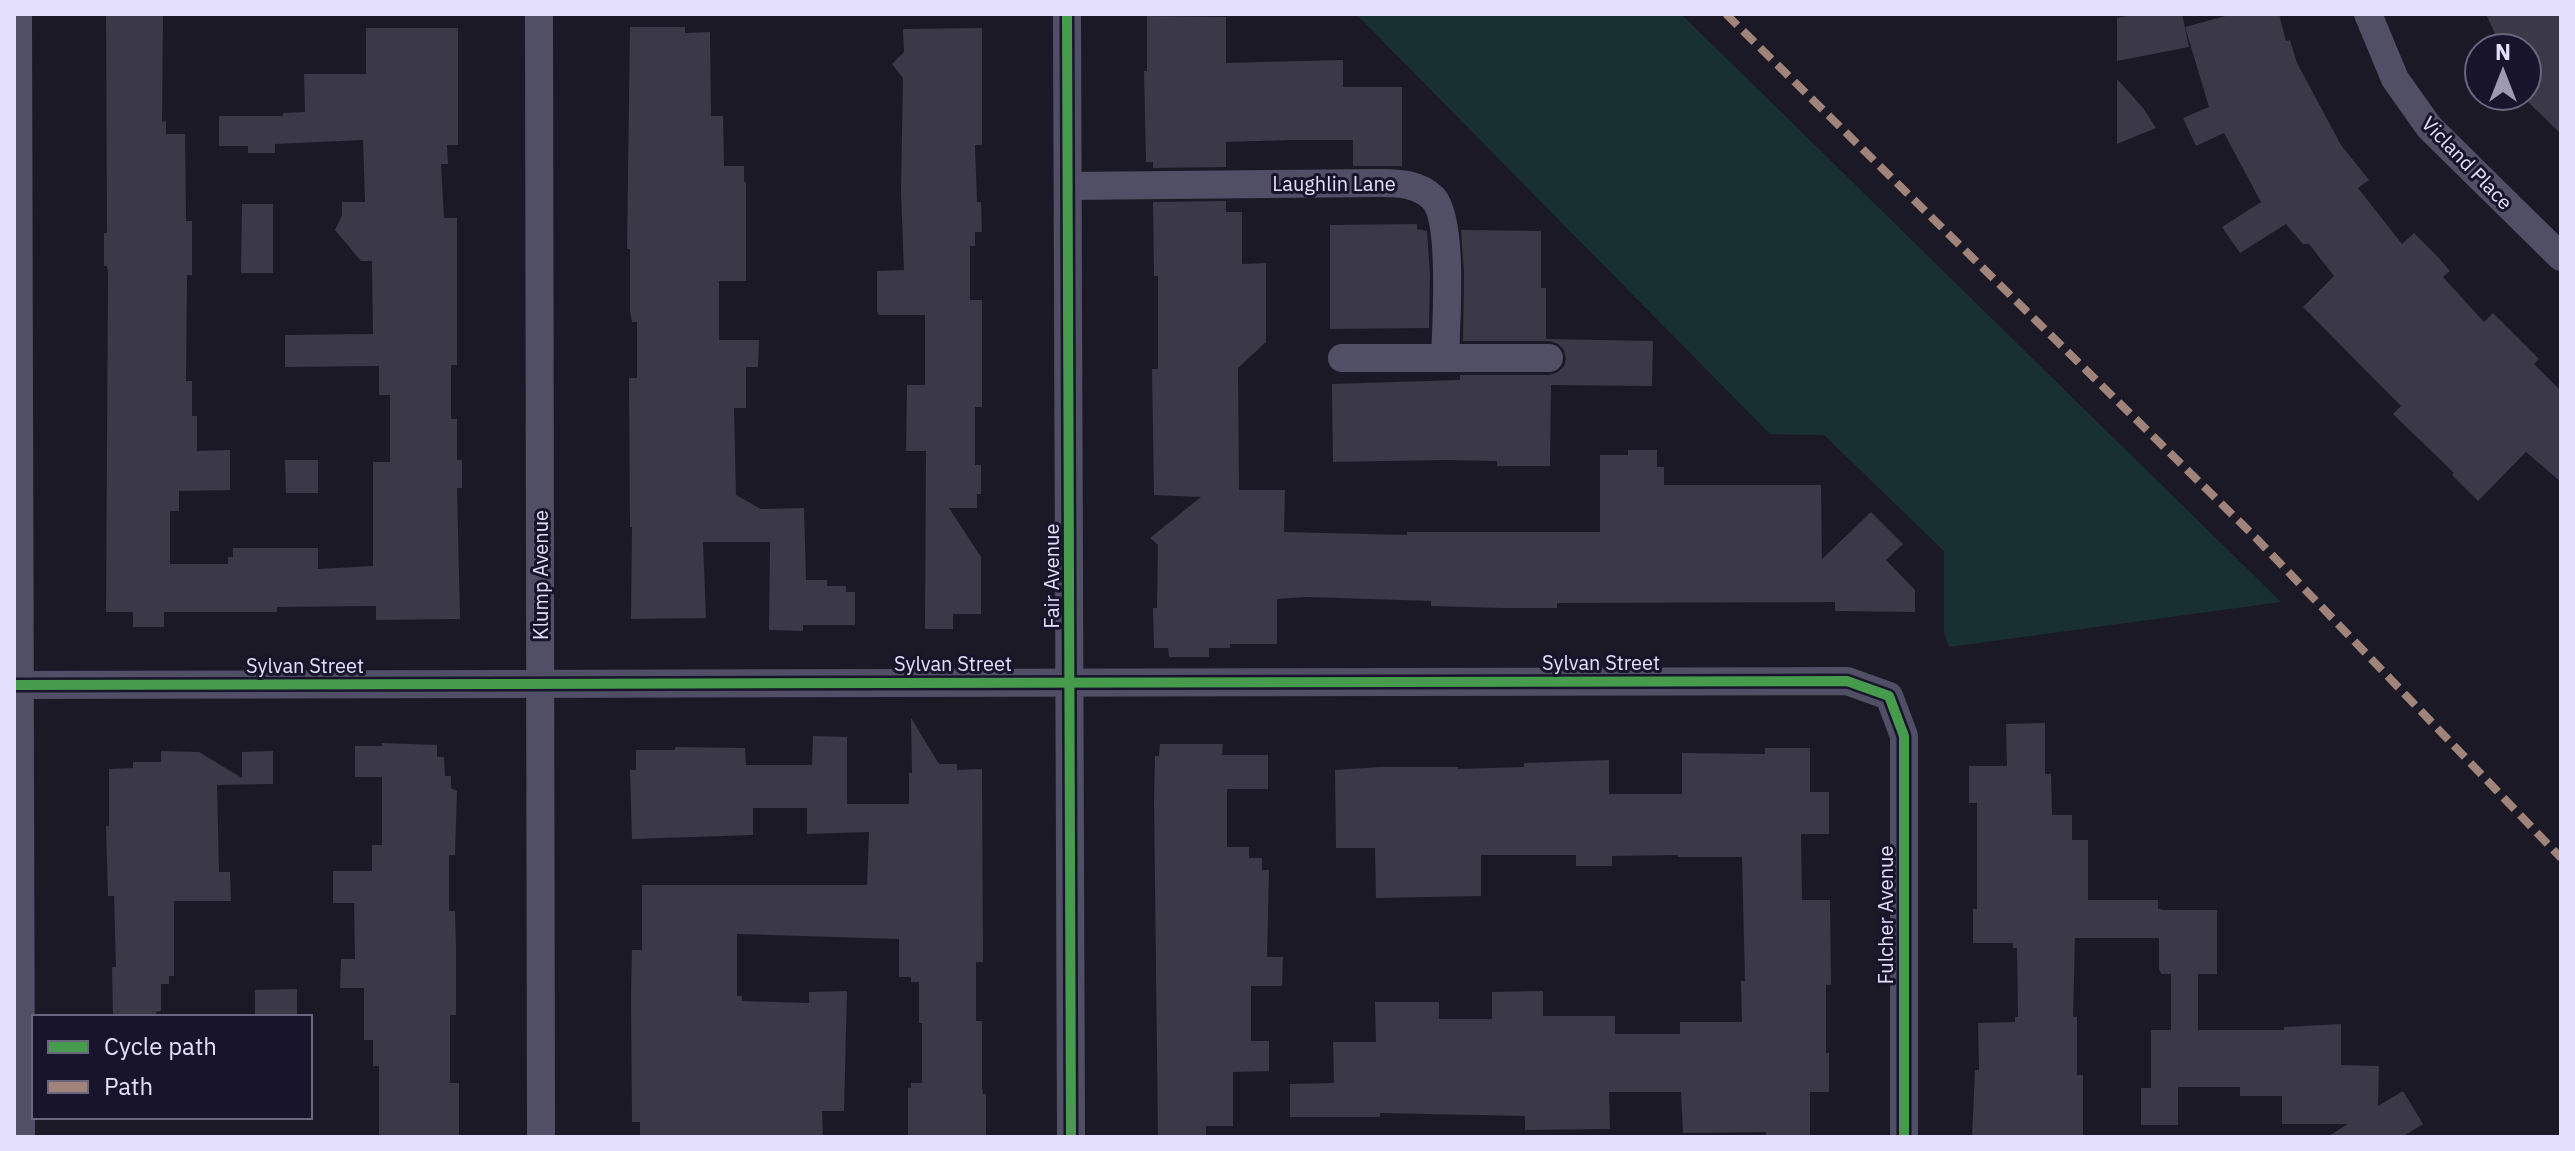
<svg xmlns="http://www.w3.org/2000/svg" width="2575" height="1151" font-family="'IBM Plex Sans',sans-serif">
<style>
.green{fill:#183031}
.building{fill:#3b3847}
.lines{fill:none;stroke-linecap:round;stroke-linejoin:round}
.minor{stroke:#514f65;stroke-width:28}
.quiet{stroke:#a18479;stroke-width:8;stroke-dasharray:16 8;stroke-linecap:butt}
.cycleway-casing{stroke:#18142b;stroke-width:15}
.cycleway{stroke:#469c4c;stroke-width:10}
.labels{text-anchor:middle;stroke-width:6;stroke-linejoin:round;paint-order:stroke}
.street-label{font-size:20px;fill:#e4e0fc;stroke:#18142b}
</style>
<rect width="100%" height="100%" fill="#1c1926"/>
<polygon class="green" points="1356,14 1681,14 2281,602 1949,647 1944,632 1944,551 1824,435 1770,434"/>
<g class="building">
<polygon points="106,14 163,14 162,122 166,121 166,134 185,134 186,221 192,221 192,275 187,275 186,381 192,381 192,416 197,416 197,451 230,450 230,490 179,491 179,511 170,511 170,564 228,564 228,557 233,557 233,548 318,548 318,569 373,566 373,462 390,462 390,395 379,395 379,366 285,367 285,335 373,334 372,261 361,261 335,230 342,215 342,202 365,202 363,140 275,144 275,153 248,153 248,146 219,146 219,116 283,116 283,113 305,112 304,74 366,74 366,28 458,28 458,145 447,145 448,164 441,164 444,218 457,218 457,365 451,365 451,419 457,419 457,460 462,460 462,488 457,488 460,619 376,620 376,606 277,607 277,612 164,612 164,627 133,627 133,612 106,612 108,273 107,266 104,266 104,233 107,233"/>
<polygon points="2138,14 2182,14 2189,47 2117,61 2117,18"/>
<polygon points="2233,14 2279,14 2286,41 2290,40 2297,63 2341,145 2369,180 2358,188 2402,244 2414,233 2437,256 2450,271 2443,277 2484,322 2493,313 2539,359 2534,364 2561,391 2561,482 2526,452 2478,501 2452,475 2454,473 2393,414 2401,406 2303,307 2334,276 2309,244 2303,244 2286,224 2240,253 2222,227 2261,202 2224,133 2196,146 2183,118 2209,107 2185,27"/>
<polygon points="2486,14 2561,14 2561,134 2527,101 2527,48 2506,48 2496,36"/>
<polygon points="1147,16 1226,17 1226,63 1343,60 1343,87 1402,87 1402,166 1353,166 1353,140 1290,140 1226,142 1226,167 1153,168 1153,162 1146,162 1144,71 1147,71"/>
<polygon points="630,27 685,27 685,33 710,32 711,116 723,116 724,166 744,166 744,182 746,182 746,281 719,281 719,340 759,340 758,367 746,367 746,408 734,408 736,495 761,509 804,508 806,580 827,580 827,586 846,586 846,592 855,592 855,625 803,625 803,631 769,630 770,542 703,542 706,618 631,619 632,527 630,527 629,378 637,378 637,322 632,322 630,311 630,249 627,249"/>
<polygon points="982,28 982,145 975,145 977,202 981,202 982,232 975,232 975,246 970,246 970,300 982,300 982,407 975,407 975,465 981,465 981,494 977,494 977,508 949,508 981,557 981,614 953,614 953,629 925,629 926,451 906,451 907,385 925,385 925,315 879,315 877,311 877,271 904,270 901,191 903,78 892,64 904,52 903,29"/>
<polygon points="2117,79 2143,108 2156,128 2117,144"/>
<polygon points="1226,201 1226,212 1242,212 1242,264 1266,263 1266,342 1238,368 1239,490 1285,490 1284,532 1407,535 1407,532 1600,532 1600,455 1628,455 1628,450 1657,450 1657,467 1664,467 1664,485 1821,485 1822,559 1871,512 1903,544 1886,560 1915,590 1915,612 1835,611 1835,602 1557,603 1557,608 1503,608 1431,606 1431,601 1306,597 1277,599 1277,644 1230,644 1230,648 1209,648 1209,657 1169,657 1168,648 1154,648 1153,608 1157,608 1158,545 1150,538 1201,497 1154,495 1152,369 1158,369 1158,276 1154,276 1153,202"/>
<polygon points="242,204 273,204 273,273 241,273"/>
<polygon points="1417,224 1417,229 1427,231 1430,274 1429,328 1330,329 1330,225"/>
<polygon points="1461,230 1541,231 1541,288 1546,288 1546,339 1653,341 1652,386 1551,385 1550,466 1497,466 1497,461 1445,460 1333,462 1332,384 1460,380 1460,375 1549,375 1558,372 1564,366 1566,359 1564,350 1558,344 1550,341 1463,341 1464,273"/>
<polygon points="285,460 318,460 318,493 286,493"/>
<polygon points="911,718 939,764 957,764 957,770 982,769 983,962 976,962 976,1021 982,1021 982,1087 983,1094 986,1094 986,1137 908,1137 908,1088 911,1088 911,1083 922,1083 922,1023 919,1023 919,982 911,982 911,977 899,977 899,939 737,934 737,996 742,996 742,1001 809,1003 809,992 847,991 844,1111 822,1111 823,1137 640,1137 640,1122 632,1122 631,996 632,950 642,950 642,885 867,885 869,832 807,834 807,808 753,808 753,835 632,839 630,770 636,770 636,750 675,750 675,747 745,748 746,765 812,765 813,736 847,737 847,804 909,804 909,773 912,773"/>
<polygon points="2045,723 2045,774 2051,774 2052,815 2072,815 2072,840 2088,840 2088,900 2158,900 2158,908 2162,910 2217,910 2217,974 2198,974 2198,1030 2284,1030 2284,1027 2341,1024 2341,1065 2379,1066 2378,1106 2403,1091 2423,1124 2402,1137 2327,1137 2348,1124 2282,1124 2282,1096 2240,1096 2240,1087 2178,1087 2178,1125 2141,1125 2141,1088 2151,1088 2151,1030 2171,1030 2171,974 2161,974 2159,969 2159,938 2075,938 2073,1017 2077,1017 2077,1075 2083,1075 2083,1137 1972,1137 1975,1070 1979,1070 1978,1023 2015,1022 2015,1017 2018,1017 2017,948 2013,948 2013,943 1973,943 1973,909 1977,909 1977,803 1969,803 1969,766 2007,766 2006,724"/>
<polygon points="382,743 437,745 437,757 444,757 445,776 451,776 451,788 457,791 455,855 449,855 449,911 455,911 456,944 456,1015 450,1015 450,1083 459,1083 459,1137 379,1137 379,1066 373,1066 373,1040 364,1040 364,988 340,988 341,959 355,959 354,903 333,903 333,871 372,871 372,845 382,845 382,777 355,777 355,746 382,746"/>
<polygon points="1160,744 1223,744 1222,755 1268,755 1268,789 1227,789 1227,847 1249,847 1249,858 1262,858 1262,870 1269,870 1267,957 1283,957 1282,986 1251,986 1251,1041 1269,1041 1269,1071 1233,1072 1233,1126 1206,1126 1206,1137 1158,1137 1154,801 1155,756 1159,756"/>
<polygon points="1765,748 1810,748 1810,792 1829,792 1829,834 1801,834 1802,900 1830,900 1831,985 1826,985 1826,1053 1829,1053 1829,1092 1810,1092 1810,1136 1766,1136 1766,1132 1683,1133 1681,1092 1609,1092 1610,1129 1525,1130 1525,1116 1380,1113 1380,1117 1290,1117 1290,1084 1334,1083 1333,1042 1376,1042 1375,1002 1439,1002 1439,1019 1492,1019 1492,992 1543,991 1543,1016 1615,1016 1615,1034 1680,1034 1680,1022 1742,1022 1741,981 1745,981 1742,857 1678,857 1678,855 1612,856 1612,866 1576,866 1576,855 1481,855 1481,896 1376,898 1375,848 1336,848 1335,770 1380,767 1458,767 1458,769 1524,767 1524,763 1609,760 1609,794 1682,794 1682,753 1765,754"/>
<polygon points="161,751 199,752 242,778 242,752 273,751 273,784 217,785 219,872 230,872 231,901 174,901 174,976 169,976 169,984 161,984 161,1011 156,1012 156,1017 113,1017 112,967 116,967 114,896 108,896 106,826 109,826 109,769 133,768 133,762 161,762"/>
<polygon points="297,989 297,1016 255,1016 255,990"/>
</g>
<g class="lines">
<g class="minor">
<polyline points="18,14 21,1137"/>
<polyline points="539,14 541,1137"/>
<polyline points="1067,14 1071,1137"/>
<polyline points="2368,14 2395,79 2429,127 2561,257"/>
<path d="M1068,186L1381,183C1399,183 1419,184 1433,198C1454,220 1446,325 1445,358"/>
<polyline points="1342,358 1549,358"/>
<polyline points="14,685 1847,681 1889,696 1904,736 1904,1137"/>
</g>
<polyline class="quiet" points="1726,14 2256,538 2561,858"/>
<g class="cycleway-casing">
<g id="cycleway">
<polyline points="1067,14 1071,1137"/>
<polyline points="14,685 1847,681 1889,696 1904,736 1904,1137"/>
</g>
</g>
<use href="#cycleway" class="cycleway"/>
</g>
<g class="labels">
<g class="street-label">
<text transform="translate(2467 163) rotate(46)" y="7">Vicland Place</text>
<text x="1334" y="191">Laughlin Lane</text>
<text transform="translate(541 575) rotate(-90)" y="7">Klump Avenue</text>
<text transform="translate(1052 576) rotate(-90)" y="7">Fair Avenue</text>
<text x="1601" y="670">Sylvan Street</text>
<text x="953" y="671">Sylvan Street</text>
<text x="305" y="673">Sylvan Street</text>
<text transform="translate(1886 915) rotate(-90)" y="7">Fulcher Avenue</text>
</g>
</g>
<rect width="2575" height="1151" fill="none" stroke="#e4e0fc" stroke-width="32"/>
<rect x="32" y="1015" width="280" height="104" fill="#18142b" stroke="#6a667f" stroke-width="2"/>
<rect x="48" y="1041" width="40" height="12" fill="#469c4c" stroke="#6a667f" stroke-width="2"/>
<text x="104" y="1055" font-size="24" fill="#e4e0fc">Cycle path</text>
<rect x="48" y="1081" width="40" height="12" fill="#a18479" stroke="#6a667f" stroke-width="2"/>
<text x="104" y="1095" font-size="24" fill="#e4e0fc">Path</text>
<g transform="translate(2503 72)"><circle r="38" fill="#18142b" stroke="#6a667f" stroke-width="2"/>
<path d="M0-6L14 30L0 20L-14 30Z" fill="#9e9ab1"/>
<text y="-12" font-size="22" font-weight="bold" text-anchor="middle" fill="#e4e0fc">N</text>
</g>
</svg>
